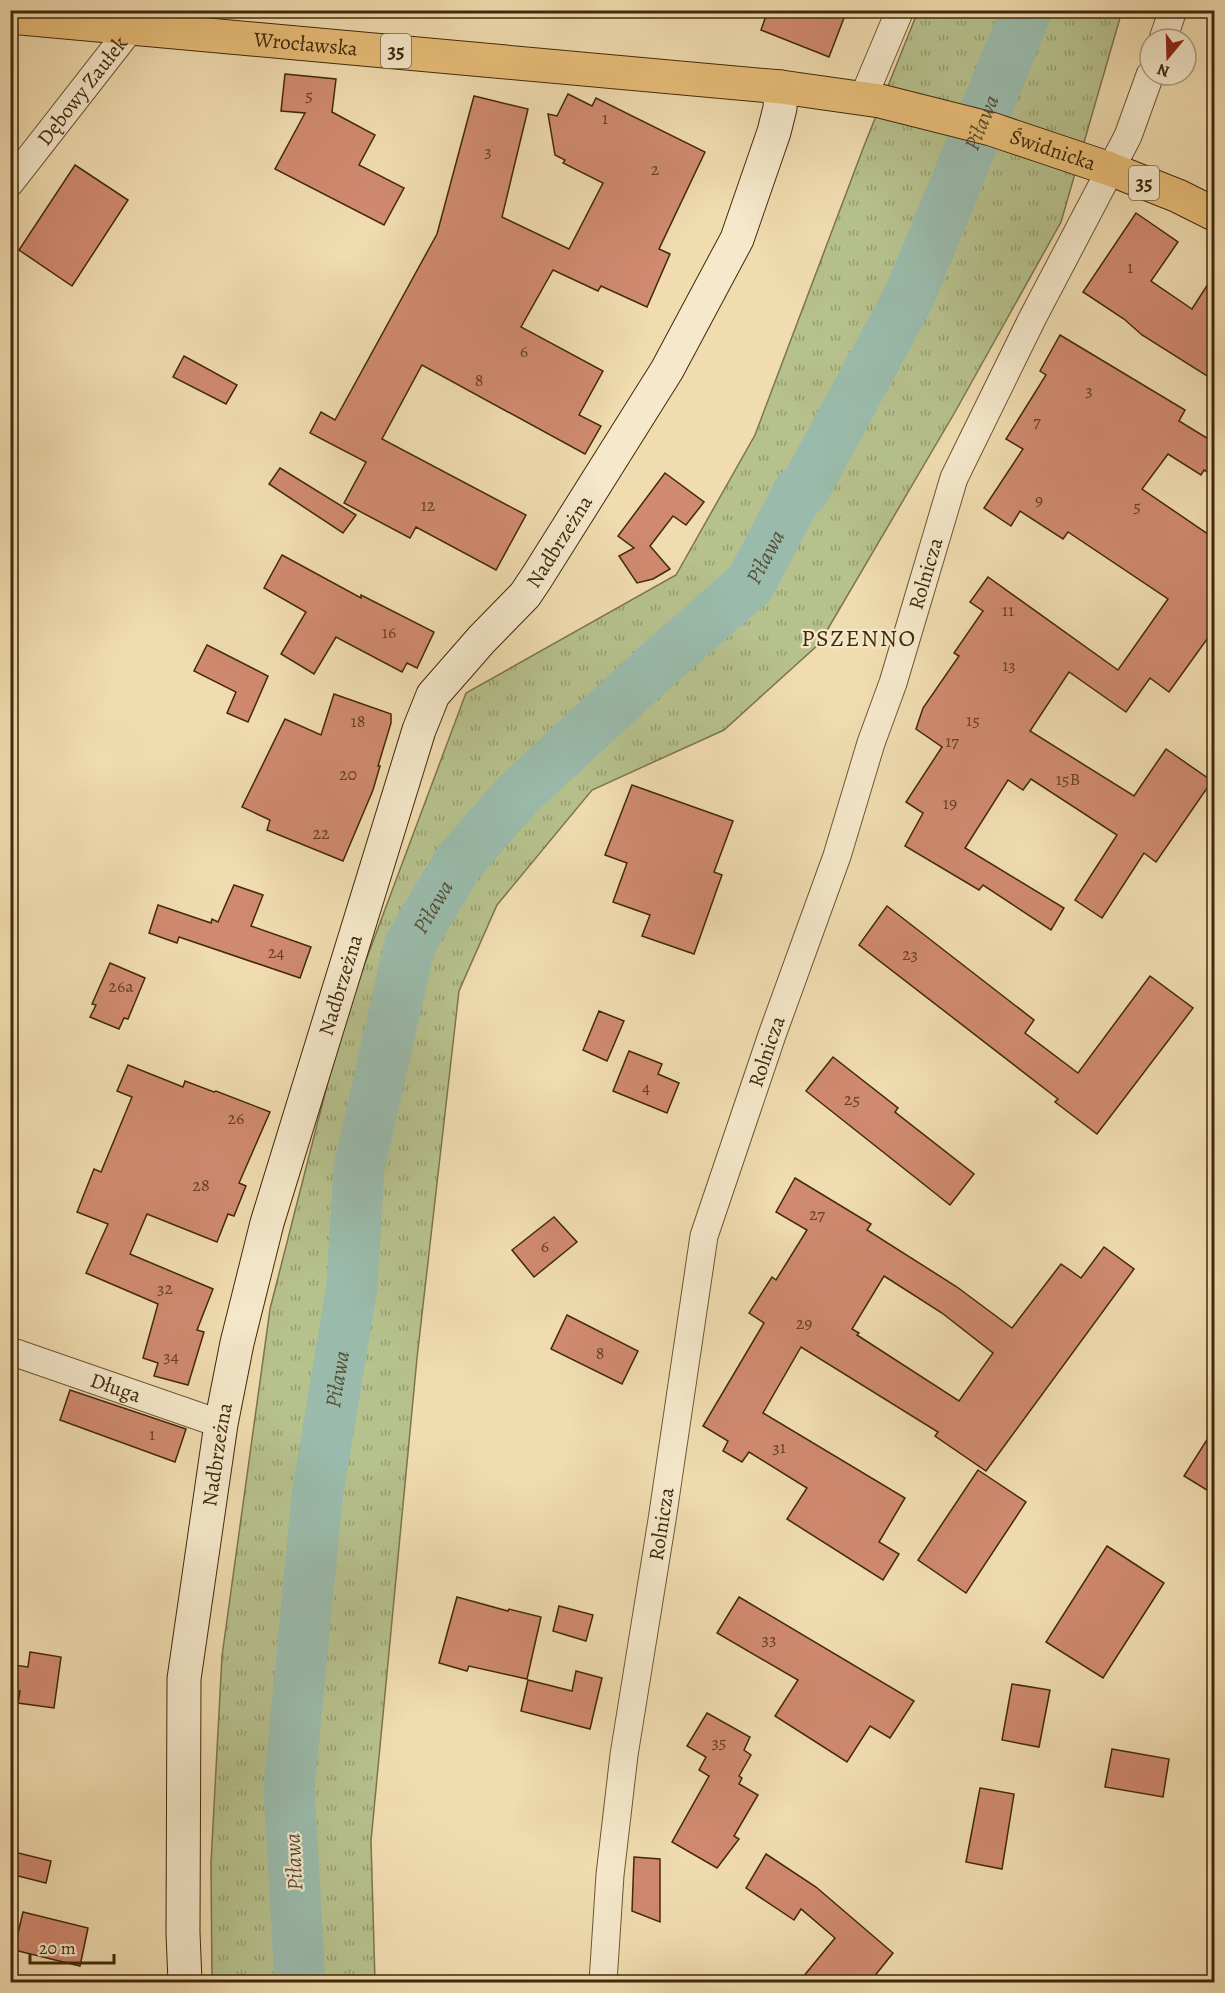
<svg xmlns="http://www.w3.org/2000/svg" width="1225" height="1993" font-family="Alegreya,serif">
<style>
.grass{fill:url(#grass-tufts);stroke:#7c754c;stroke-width:1.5}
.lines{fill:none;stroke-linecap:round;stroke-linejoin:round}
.river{stroke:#9abbac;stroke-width:51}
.building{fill:#d08a6f;stroke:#41290b;stroke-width:1.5;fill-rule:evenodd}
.street-casing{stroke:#6d5634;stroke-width:29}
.secondary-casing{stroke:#41290b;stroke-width:35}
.primary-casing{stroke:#41290b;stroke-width:35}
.street{stroke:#f5e8cb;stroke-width:27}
.secondary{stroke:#f5e8cb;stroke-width:33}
.primary{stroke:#e8be78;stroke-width:33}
.labels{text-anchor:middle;stroke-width:4.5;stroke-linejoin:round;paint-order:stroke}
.number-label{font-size:18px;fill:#654124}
.shield{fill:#f5e8cb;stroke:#776245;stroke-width:1.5}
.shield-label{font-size:20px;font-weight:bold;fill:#41290b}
.street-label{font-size:21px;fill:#41290b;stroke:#f5e8cb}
.water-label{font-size:22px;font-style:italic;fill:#574e33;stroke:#f5e8cb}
.quarter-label{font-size:24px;letter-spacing:1.5px;fill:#41290b;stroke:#f5e8cb}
</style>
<defs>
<pattern id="grass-tufts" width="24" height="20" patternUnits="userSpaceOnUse" patternTransform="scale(1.5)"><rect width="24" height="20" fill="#b6c18d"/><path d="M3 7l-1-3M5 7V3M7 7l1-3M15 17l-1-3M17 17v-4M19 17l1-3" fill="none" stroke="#969d71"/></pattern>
</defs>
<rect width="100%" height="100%" fill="#f0dcaf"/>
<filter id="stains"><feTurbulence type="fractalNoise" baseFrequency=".00333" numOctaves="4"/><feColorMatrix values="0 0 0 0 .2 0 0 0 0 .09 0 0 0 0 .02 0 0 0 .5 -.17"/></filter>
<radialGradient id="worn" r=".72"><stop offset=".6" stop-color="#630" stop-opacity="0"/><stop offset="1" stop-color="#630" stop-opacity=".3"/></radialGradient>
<polygon class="grass" points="918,11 1122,11 1061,222 955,412 819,644 724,730 592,790 497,905 459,991 417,1358 371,1841 375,1982 212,1982 211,1863 222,1656 270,1309 344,1019 466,693 676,575 755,435 864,146"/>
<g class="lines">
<path class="river" id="s1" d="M300,1982L289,1789L317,1497L352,1286L359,1168L410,944L458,863L518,794L662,661L750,584L799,491L803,492L909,297L1027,10"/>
</g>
<g class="building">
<polygon points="768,10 847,10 829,57 761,30"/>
<polygon points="285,74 336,79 332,112 375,135 359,165 404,188 384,225 275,169 305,113 281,111"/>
<polygon points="568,94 592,106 596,98 705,152 659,249 670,254 647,307 601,286 598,291 553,270 521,327 603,371 579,415 601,426 585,454 422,365 382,439 526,515 496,570 416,527 410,538 344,503 366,462 310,433 321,412 335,420 437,234 474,96 528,109 502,217 569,249 603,183 563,163 565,160 555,155 548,114 557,116"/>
<polygon points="75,165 128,200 72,286 19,250"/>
<polygon points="1136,213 1178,242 1151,281 1192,309 1215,273 1215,381 1142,335 1124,319 1083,292"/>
<polygon points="1060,335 1185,410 1179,421 1215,443 1215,476 1204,470 1201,475 1168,454 1142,489 1215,539 1215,628 1169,692 1150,678 1126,712 1069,672 1030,731 1134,796 1166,749 1212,781 1156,862 1144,853 1102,918 1075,900 1117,835 1031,779 1023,790 1008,780 965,848 1064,908 1051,930 983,885 979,890 905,846 923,813 906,802 942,747 916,729 923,708 959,656 954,653 983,611 970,602 988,577 1118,670 1168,599 1068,532 1063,539 1020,511 1011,526 984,508 1023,449 1006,439 1046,375 1040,371"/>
<polygon points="184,356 237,385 226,404 173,377"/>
<polygon points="280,468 356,515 343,533 269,484"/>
<polygon points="665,473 704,502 686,525 673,516 650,546 670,569 653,579 637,583 619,556 634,548 618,536"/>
<polygon points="282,555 361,598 361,595 434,632 417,668 407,663 402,672 336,637 314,674 281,654 306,612 264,588"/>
<polygon points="207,645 268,676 248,722 227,713 236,692 194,671"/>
<polygon points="334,694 391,714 391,723 378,766 380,766 373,790 343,861 267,830 270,820 242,807 285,719 321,735"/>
<polygon points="632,785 733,821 714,872 722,875 694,954 642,936 650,915 613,902 627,863 605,855"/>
<polygon points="234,885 263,895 251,926 311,947 300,978 179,937 177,943 149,933 158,905 211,923 212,919 218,922"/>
<polygon points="887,906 1034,1020 1025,1033 1078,1073 1150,976 1193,1008 1097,1134 1055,1102 1058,1099 859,945"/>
<polygon points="110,963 145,978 128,1019 124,1018 119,1029 90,1017 96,1005 92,1004"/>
<polygon points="599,1011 624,1021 607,1061 583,1050"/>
<polygon points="629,1051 662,1064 658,1074 679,1083 667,1113 613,1091"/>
<polygon points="833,1057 898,1108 895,1112 974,1174 950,1205 806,1091"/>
<polygon points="128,1065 183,1087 185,1081 214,1092 216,1091 270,1112 239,1183 246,1186 234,1216 228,1214 217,1242 147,1214 130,1254 213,1289 197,1330 204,1332 188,1385 154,1376 158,1363 143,1358 158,1304 86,1273 108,1224 77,1212 94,1169 101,1172 132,1097 117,1091"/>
<path d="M795,1178L871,1224L867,1230L957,1287L1012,1328L1061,1264L1081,1278L1104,1247L1134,1269L986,1471L935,1436L938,1432L801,1347L763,1413L905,1498L879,1542L899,1554L883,1580L787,1519L807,1488L749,1452L742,1462L723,1451L728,1441L703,1426L764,1323L749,1313L772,1277L776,1280L807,1230L776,1212ZM884,1276L942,1313L993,1353L959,1401L857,1335L859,1333L852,1329Z"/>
<polygon points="554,1217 577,1242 534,1277 512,1250"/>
<polygon points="567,1315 638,1351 622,1384 551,1349"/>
<polygon points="70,1390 186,1429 175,1462 60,1420"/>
<polygon points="1215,1427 1215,1495 1184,1476"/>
<polygon points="978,1470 1026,1502 966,1593 918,1560"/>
<polygon points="1107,1546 1164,1583 1103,1678 1046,1642"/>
<polygon points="457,1597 508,1611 509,1609 541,1617 527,1679 469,1666 467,1671 439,1663"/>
<polygon points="739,1597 914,1701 890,1738 870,1726 847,1762 775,1716 798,1680 717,1633"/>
<polygon points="559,1606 593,1615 586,1641 553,1631"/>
<polygon points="30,1652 61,1657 54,1708 18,1703 20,1691 11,1689 14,1665 28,1667"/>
<polygon points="576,1671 602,1678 590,1729 521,1711 528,1680 572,1691"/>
<polygon points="1012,1684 1050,1690 1039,1747 1002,1740"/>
<polygon points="707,1713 750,1737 744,1750 751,1755 739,1776 742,1778 739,1784 758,1795 734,1836 739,1839 717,1868 672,1842 709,1776 699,1770 706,1757 687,1746"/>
<polygon points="1112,1749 1169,1759 1163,1797 1105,1787"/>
<polygon points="980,1788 1014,1794 1002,1869 966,1862"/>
<polygon points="10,1851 51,1861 46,1883 10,1874"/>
<polygon points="766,1854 816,1887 893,1953 869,1983 798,1983 835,1938 801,1909 794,1920 746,1888"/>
<polygon points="634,1857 660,1859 660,1922 632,1911"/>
<polygon points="23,1912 88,1928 80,1966 14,1950"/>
</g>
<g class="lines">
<g class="street-casing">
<g id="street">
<polyline points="1163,39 1173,10"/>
<polyline points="863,98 900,10"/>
<path id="s2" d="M10,183L131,28V10"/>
<path id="s3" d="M10,1351L221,1424"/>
<path id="s4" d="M603,1982L610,1875L624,1755L662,1520L704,1236L772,1035L837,856L871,743L893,683L954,478L1032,319L1128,136L1150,75"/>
</g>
</g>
<g class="secondary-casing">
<g id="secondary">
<path id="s5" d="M185,1982L183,1933L184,1679L221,1424L237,1343L267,1223L419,730L433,695L482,639L525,595L537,577L667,370L737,239L774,132L780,108L781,87"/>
</g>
</g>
<g class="primary-casing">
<g id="primary">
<path id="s6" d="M10,17L781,87L880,101L991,129L1110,169L1178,196L1214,214"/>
</g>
</g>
<use href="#street" class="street"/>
<use href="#secondary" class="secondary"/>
<use href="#primary" class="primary"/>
</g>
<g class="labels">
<g class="number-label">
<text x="309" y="101">5</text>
<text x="605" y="124">1</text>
<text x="488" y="157">3</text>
<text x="655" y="175">2</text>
<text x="1130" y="273">1</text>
<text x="524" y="357">6</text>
<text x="479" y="386">8</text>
<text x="1089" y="396">3</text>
<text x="1037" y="427">7</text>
<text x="1039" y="506">9</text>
<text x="428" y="511">12</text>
<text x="1137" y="512">5</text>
<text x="1008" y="616">11</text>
<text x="389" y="638">16</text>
<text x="1009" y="671">13</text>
<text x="973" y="726">15</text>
<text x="358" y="727">18</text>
<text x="952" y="747">17</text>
<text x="348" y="780">20</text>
<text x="1068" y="785">15B</text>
<text x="950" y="809">19</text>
<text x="321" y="839">22</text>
<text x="276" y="958">24</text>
<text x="910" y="960">23</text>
<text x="121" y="992">26a</text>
<text x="646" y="1093">4</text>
<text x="852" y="1105">25</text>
<text x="236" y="1124">26</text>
<text x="201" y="1191">28</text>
<text x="817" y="1220">27</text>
<text x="545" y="1252">6</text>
<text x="165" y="1294">32</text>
<text x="804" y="1329">29</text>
<text x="600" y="1359">8</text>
<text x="171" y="1362">34</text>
<text x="152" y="1440">1</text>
<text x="779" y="1453">31</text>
<text x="769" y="1645">33</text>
<text x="719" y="1748">35</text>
</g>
<g class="shield">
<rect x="381" y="34" width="30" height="34" rx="4.5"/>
<rect x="1129" y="166" width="30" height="34" rx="4.5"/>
</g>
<g class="shield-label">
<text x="396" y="58">35</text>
<text x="1144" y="190">35</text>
</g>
<g class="street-label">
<text dy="7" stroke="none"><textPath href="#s6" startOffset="297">Wrocławska</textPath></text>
<text dy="7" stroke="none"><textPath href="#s2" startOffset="117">Dębowy Zaułek</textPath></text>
<text dy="7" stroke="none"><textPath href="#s6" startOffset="1054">Świdnicka</textPath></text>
<text dy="7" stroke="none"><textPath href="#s5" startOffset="1520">Nadbrzeżna</textPath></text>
<text dy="7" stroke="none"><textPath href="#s4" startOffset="1452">Rolnicza</textPath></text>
<text dy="7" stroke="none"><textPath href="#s5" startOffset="1016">Nadbrzeżna</textPath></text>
<text dy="7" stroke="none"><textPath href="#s4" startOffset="948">Rolnicza</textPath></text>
<text dy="7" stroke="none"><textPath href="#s3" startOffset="112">Długa</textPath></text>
<text dy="7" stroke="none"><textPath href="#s5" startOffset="530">Nadbrzeżna</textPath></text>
<text dy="7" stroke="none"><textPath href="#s4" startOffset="462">Rolnicza</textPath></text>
</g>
<g class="water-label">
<text dy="8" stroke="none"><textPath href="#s1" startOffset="2067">Piława</textPath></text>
<text dy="8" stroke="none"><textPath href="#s1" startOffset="1578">Piława</textPath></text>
<text dy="8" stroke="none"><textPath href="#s1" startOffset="1092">Piława</textPath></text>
<text dy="8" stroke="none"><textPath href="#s1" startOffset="606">Piława</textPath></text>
<text transform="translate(293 1862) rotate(-93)" y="8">Piława</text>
</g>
<g class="quarter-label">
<text x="859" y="646">PSZENNO</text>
</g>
</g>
<rect width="1225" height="1993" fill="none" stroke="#f0dcaf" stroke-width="36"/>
<rect x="12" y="12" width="1201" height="1969" fill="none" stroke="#41290b" stroke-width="3"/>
<rect x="18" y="18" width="1189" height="1957" fill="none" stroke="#41290b" stroke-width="1.5"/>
<g transform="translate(1168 57) rotate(199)"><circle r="28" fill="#f5e8cb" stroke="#ad9c7e" stroke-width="1.5"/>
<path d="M0-4.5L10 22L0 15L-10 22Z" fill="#8f2418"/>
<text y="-9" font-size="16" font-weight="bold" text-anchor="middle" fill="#41290b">N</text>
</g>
<path d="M30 1954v9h84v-9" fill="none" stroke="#41290b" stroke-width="3"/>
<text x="39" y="1954" font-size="18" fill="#41290b" stroke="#f5e8cb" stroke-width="4.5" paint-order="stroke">20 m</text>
<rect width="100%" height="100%" filter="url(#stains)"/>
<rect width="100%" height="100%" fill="url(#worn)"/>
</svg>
